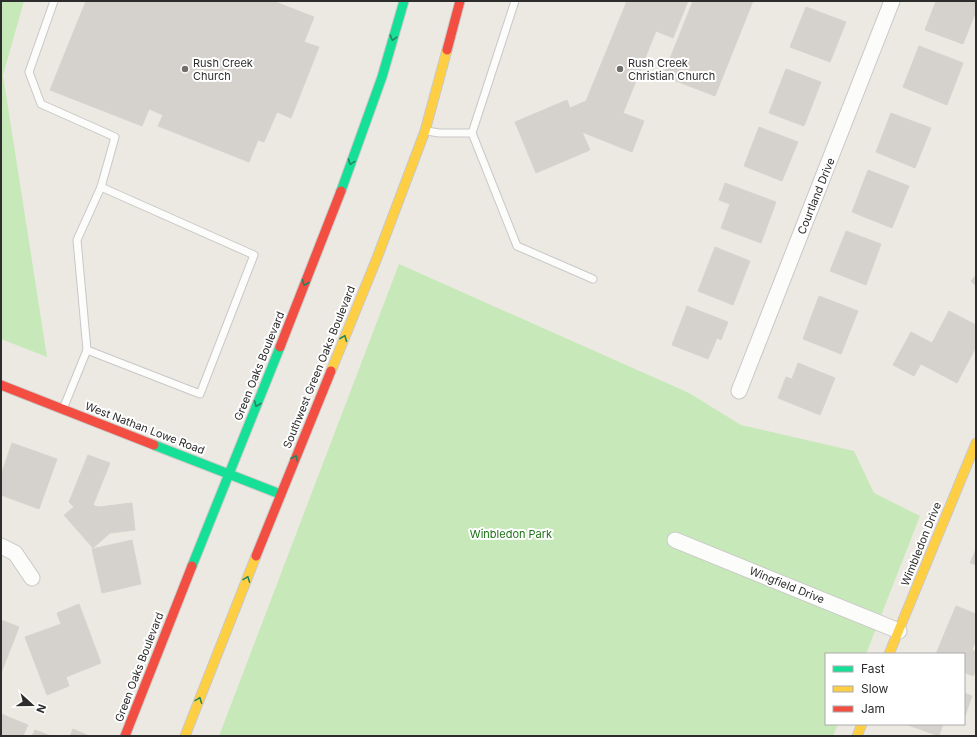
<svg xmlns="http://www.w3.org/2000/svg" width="977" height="737" font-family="Inter,sans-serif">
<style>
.green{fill:#c7e9b9}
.building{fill:#d5d2cd;stroke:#d7d4ce}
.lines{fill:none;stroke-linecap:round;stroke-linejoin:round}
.lane-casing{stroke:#c9c8c8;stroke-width:9}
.street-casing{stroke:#c9c8c8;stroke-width:17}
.fast-casing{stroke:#c9c8c8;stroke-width:11}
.slow-casing{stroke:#c9c8c8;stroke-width:11}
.jam-casing{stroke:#c9c8c8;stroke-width:11}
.lane{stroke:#fcfcfb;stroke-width:7}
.street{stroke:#fcfcfb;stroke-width:15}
.fast{stroke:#16e098;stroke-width:9}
.slow{stroke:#ffcf43;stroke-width:9}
.jam{stroke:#f24e42;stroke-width:9}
.oneway{stroke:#228662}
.poi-dot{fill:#706f6c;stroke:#fff;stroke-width:1.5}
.labels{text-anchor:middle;stroke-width:4;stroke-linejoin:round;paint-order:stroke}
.poi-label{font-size:11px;fill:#2d2d2d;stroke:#fff;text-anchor:start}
.street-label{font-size:11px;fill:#2d2d2d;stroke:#fff}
.park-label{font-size:11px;fill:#1c7215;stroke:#fff}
</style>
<rect width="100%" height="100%" fill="#ece9e2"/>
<g class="green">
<polygon points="1,1 24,1 3,75 47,357 1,339"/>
<polygon points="399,264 689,393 741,425 854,451 874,493 920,516 866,654 826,654 826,724 838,724 833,736 219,736"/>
</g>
<g class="building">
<polygon points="86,1 273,1 314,17 304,42 319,47 291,118 277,112 264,142 258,140 249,162 158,126 163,115 149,109 142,126 50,90"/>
<polygon points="627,1 688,1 673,38 656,31 623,113 644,121 632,152 582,132 590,150 536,173 515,122 567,100 570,108 586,101"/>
<polygon points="693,1 753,1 715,96 663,76"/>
<polygon points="936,1 976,1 976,11 963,44 925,30"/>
<polygon points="806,7 846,22 830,62 790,47"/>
<polygon points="919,46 963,63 947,105 903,87"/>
<polygon points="786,69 821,82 804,126 769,113"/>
<polygon points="891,113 931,128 915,168 876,152"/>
<polygon points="759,127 798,142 782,181 744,166"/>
<polygon points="868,170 909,186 892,228 852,212"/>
<polygon points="725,183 776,202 761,243 721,228 730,204 719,200"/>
<polygon points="846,231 881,244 866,285 830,271"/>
<polygon points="715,247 750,261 733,305 698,291"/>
<polygon points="976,275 976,286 971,281"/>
<polygon points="819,296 858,311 841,354 803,339"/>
<polygon points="687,306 728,322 721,340 717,338 708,359 672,345"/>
<polygon points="949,311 976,325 976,347 957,383 921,364 914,376 893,365 911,332 932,343"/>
<polygon points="798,363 835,378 820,415 778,398 786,377 792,379"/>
<polygon points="12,443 57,459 39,509 1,495 1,475"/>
<polygon points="88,455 110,463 93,505 98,507 132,503 135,530 110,533 93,548 64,515 74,507 69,502"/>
<polygon points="132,540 141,584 102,593 92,549"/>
<polygon points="976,549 976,565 970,563"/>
<polygon points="79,604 101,663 66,677 69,686 47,695 25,637 61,624 57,613"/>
<polygon points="956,606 976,614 976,639 972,650 976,652 976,669 973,676 964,672 964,654 936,654"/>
<polygon points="1,620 19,627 1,673"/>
<polygon points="964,693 972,696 965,716 964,716"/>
<polygon points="1,714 28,725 23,736 1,736"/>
<polygon points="905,724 943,724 939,736"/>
<polygon points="73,729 89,736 70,736"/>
<polygon points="35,730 51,736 32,736"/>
</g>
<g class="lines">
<g class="lane-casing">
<g id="lane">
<polyline points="54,1 29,72 41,104 115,137 101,187 77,240 87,350 63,409"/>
<polyline points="427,131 439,133 472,133 515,1"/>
<polyline points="472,133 517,246 593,279"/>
<polyline points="87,350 200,394 254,255 101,187"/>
</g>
</g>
<g class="street-casing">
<g id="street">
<polyline points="739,391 892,1"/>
<polyline points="675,540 899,631"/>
<polyline points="1,546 15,553 32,578"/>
</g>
</g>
<g class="fast-casing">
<g id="fast">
<polyline points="341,191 382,77 404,1"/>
<polyline points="154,445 280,494"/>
<polyline points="192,566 280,347"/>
</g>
</g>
<g class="slow-casing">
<g id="slow">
<polyline points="331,371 377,258 425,131 447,50"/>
<polyline points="889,654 976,443"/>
<polyline points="185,736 256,556"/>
<polyline points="857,736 862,724"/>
</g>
</g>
<g class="jam-casing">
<g id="jam">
<polyline points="447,50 460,1"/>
<polyline points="280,347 341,191"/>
<polyline points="1,385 154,445"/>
<polyline points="256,556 331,371"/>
<polyline points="125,736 192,566"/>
</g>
</g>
<use href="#lane" class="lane"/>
<use href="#street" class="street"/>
<use href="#fast" class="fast"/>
<use href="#slow" class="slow"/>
<use href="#jam" class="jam"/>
</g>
<defs><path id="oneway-chevron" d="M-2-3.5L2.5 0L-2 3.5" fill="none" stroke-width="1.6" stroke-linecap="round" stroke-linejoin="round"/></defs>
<g class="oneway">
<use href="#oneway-chevron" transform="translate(393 38) rotate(106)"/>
<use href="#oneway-chevron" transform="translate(351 162) rotate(110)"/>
<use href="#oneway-chevron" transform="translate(305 283) rotate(112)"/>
<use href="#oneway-chevron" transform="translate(344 338) rotate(-68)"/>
<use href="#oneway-chevron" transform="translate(257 404) rotate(112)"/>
<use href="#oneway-chevron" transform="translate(295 458) rotate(-68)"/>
<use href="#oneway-chevron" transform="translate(247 579) rotate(-69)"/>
<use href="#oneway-chevron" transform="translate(199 700) rotate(-69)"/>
</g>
<g class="poi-dot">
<circle cx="185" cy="69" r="4"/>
<circle cx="620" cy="69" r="4"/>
</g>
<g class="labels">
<g class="poi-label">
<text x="193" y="67">Rush Creek<tspan x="193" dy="13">Church</tspan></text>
<text x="628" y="67">Rush Creek<tspan x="628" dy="13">Christian Church</tspan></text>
</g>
<g class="street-label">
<text transform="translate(816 196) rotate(-68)" y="4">Courtland Drive</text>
<text transform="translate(259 366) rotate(-68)" y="4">Green Oaks Boulevard</text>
<text transform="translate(319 367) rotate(-68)" y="4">Southwest Green Oaks Boulevard</text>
<text transform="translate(145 428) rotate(21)" y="4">West Nathan Lowe Road</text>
<text transform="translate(921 544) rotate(-68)" y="4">Wimbledon Drive</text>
<text transform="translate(787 585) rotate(22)" y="4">Wingfield Drive</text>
<text transform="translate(139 667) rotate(-69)" y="4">Green Oaks Boulevard</text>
</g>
<g class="park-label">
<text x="511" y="538">Winbledon Park</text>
</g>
</g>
<rect width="977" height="737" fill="none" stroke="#2d2d2d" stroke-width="4"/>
<rect x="825" y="653" width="140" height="72" fill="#ffffff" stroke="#ababab"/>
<rect x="833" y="666" width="20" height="6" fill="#16e098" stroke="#ababab"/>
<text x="861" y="673" font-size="12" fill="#2d2d2d">Fast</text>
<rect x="833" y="686" width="20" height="6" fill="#ffcf43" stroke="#ababab"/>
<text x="861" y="693" font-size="12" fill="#2d2d2d">Slow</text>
<rect x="833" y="706" width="20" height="6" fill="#f24e42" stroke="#ababab"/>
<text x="861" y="713" font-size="12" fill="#2d2d2d">Jam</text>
<g transform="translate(32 705) rotate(111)" stroke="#ffffff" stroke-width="3" paint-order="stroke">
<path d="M0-3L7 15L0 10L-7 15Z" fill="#2d2d2d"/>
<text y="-6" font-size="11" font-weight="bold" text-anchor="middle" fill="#2d2d2d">N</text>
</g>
</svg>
